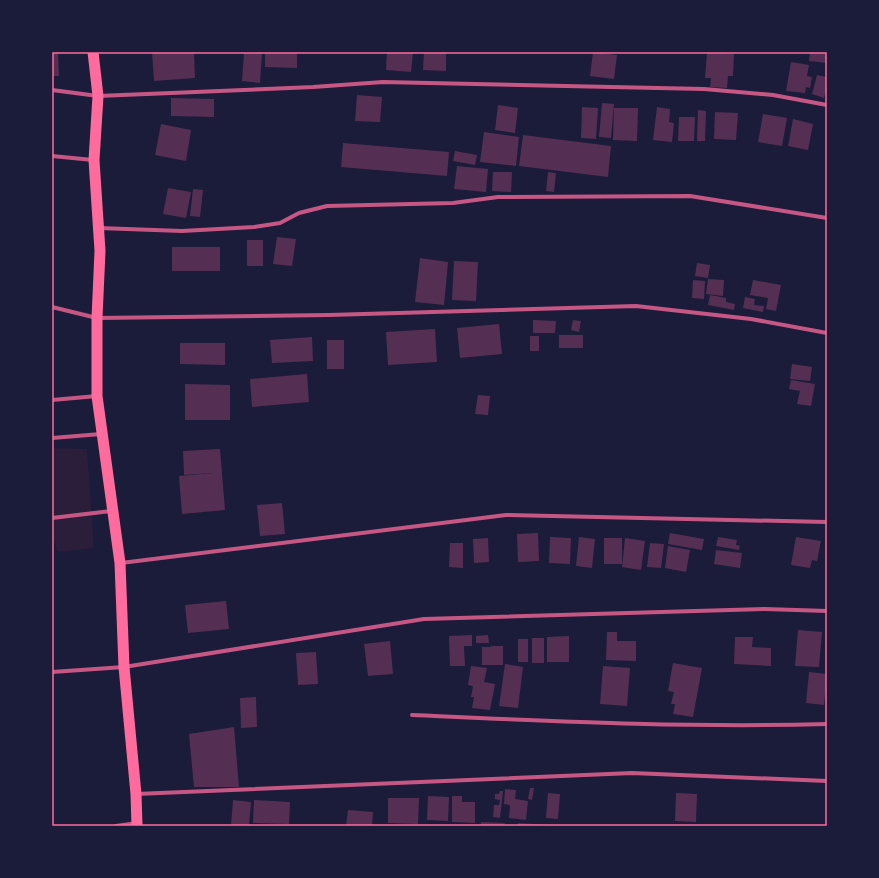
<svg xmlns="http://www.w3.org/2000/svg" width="879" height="878" font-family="'Sofia Sans Condensed',sans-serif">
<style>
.green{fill:#2a1e3b}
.building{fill:#542f53}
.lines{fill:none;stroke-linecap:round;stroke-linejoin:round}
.minor{stroke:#c65784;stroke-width:4}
.trunk{stroke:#ff6b9d;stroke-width:11}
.neatline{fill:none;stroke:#ff6b9d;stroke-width:1.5}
</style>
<rect width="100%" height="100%" fill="#1b1b3a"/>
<polygon class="green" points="52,448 87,449 94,548 58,552 52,536"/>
<g class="building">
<polygon points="52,52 58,52 59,76 52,76"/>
<polygon points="152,52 194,52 195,78 154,81"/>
<polygon points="244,52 262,52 260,83 242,81"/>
<polygon points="265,52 297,52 297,68 265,67"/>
<polygon points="387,52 413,52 411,72 386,70"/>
<polygon points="424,52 446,52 446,71 423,70"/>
<polygon points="593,52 617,55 614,79 590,76"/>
<polygon points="707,52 734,54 733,76 728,76 727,88 710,87 711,78 705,78"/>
<polygon points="810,52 827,52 827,63 809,61"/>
<polygon points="791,62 809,65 807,76 812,77 810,88 806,87 805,93 786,91"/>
<polygon points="817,75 827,77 827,87 824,98 812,94"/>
<polygon points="357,95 382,97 380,122 355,121"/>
<polygon points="171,98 214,99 214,117 171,116"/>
<polygon points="602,103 614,104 611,138 599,137"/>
<polygon points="498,105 518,108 515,133 495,130"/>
<polygon points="582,107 598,108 596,139 581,138"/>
<polygon points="657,107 670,109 669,122 674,123 672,142 653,140"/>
<polygon points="614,108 638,108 637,141 613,140"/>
<polygon points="698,110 706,111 705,141 697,141"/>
<polygon points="715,112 738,113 736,140 714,139"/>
<polygon points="763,114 787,118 782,146 758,142"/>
<polygon points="679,117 695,117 694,141 678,141"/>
<polygon points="793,119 813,124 808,150 788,146"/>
<polygon points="161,124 191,130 186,161 155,155"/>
<polygon points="484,132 519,137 516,166 480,162"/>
<polygon points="523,135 611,146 608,177 519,166"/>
<polygon points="343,143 449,152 447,176 341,167"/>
<polygon points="455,151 477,155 475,165 453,161"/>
<polygon points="457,166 488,169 486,192 454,189"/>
<polygon points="493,172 512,172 511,192 492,191"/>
<polygon points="548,172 556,173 554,192 546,191"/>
<polygon points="168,188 191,192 186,218 163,214"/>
<polygon points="193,189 203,190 200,217 190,216"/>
<polygon points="277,237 296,239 292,266 273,264"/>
<rect x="247" y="240" width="16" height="26"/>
<rect x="172" y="247" width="48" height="24"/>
<polygon points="420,258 448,262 444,305 415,302"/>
<polygon points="454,261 478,262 476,301 452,300"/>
<polygon points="697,263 710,265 708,278 695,276"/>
<polygon points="708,279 724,280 723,296 706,294"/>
<polygon points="693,280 705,281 704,299 692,298"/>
<polygon points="753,280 781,285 776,311 766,309 768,298 750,295"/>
<polygon points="710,295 726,298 726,302 735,304 734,310 708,305"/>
<polygon points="745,297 755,299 754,305 764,306 763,312 743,308"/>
<polygon points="533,320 556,321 555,333 533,333"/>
<polygon points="573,320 581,321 579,332 571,330"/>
<polygon points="499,324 502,354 460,358 457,328"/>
<polygon points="435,329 437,362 388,365 386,332"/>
<rect x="559" y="335" width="24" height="13"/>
<rect x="530" y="336" width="9" height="15"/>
<polygon points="312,337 313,361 272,363 270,340"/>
<rect x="327" y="340" width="17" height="29"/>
<polygon points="180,343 225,343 225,365 180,364"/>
<polygon points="792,364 812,367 810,381 790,379"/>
<polygon points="307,374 309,402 252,407 250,379"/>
<polygon points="791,380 815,384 811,406 797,404 800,391 789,389"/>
<polygon points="185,384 230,385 230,420 185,420"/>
<polygon points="478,395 490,396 488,415 475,414"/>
<polygon points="220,449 225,510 182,514 179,476 213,473 184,475 183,451"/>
<polygon points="282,503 285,534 260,536 257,505"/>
<polygon points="538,533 539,561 518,562 517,534"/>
<polygon points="670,533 704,539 702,550 668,544"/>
<polygon points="550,537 571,538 570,564 549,563"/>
<polygon points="579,537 595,539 592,568 576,566"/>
<polygon points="718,537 737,540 736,545 740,546 739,550 716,546"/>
<polygon points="796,537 821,541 817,561 812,560 810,568 791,565"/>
<polygon points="488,538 489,562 474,563 473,539"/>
<rect x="604" y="538" width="18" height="26"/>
<polygon points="625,538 645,541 641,570 622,567"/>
<polygon points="450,543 463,543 463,568 449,567"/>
<polygon points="650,543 664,544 661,568 647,567"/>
<polygon points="668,546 690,550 686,572 665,568"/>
<polygon points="716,550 742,553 740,568 714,564"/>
<polygon points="226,601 229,629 188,633 185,605"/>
<polygon points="798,630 822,632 819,667 795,666"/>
<polygon points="607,632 617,632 617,641 636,641 636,661 606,660"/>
<polygon points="472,635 472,646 464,646 465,666 450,666 449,636"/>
<polygon points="488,635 489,643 476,643 476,636"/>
<polygon points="569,636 569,662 547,662 547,637"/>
<polygon points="735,637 753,637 752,647 771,648 771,666 734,664"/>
<rect x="532" y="638" width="12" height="25"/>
<rect x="518" y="639" width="10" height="23"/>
<polygon points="390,641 393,674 368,676 364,644"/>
<polygon points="491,646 503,646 503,665 482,665 482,647 491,647"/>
<polygon points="316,652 318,684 298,685 296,653"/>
<polygon points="673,663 702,668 693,717 673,714 675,704 671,704 674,692 668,691"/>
<polygon points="505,664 523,667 518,708 499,706"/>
<polygon points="471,666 487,668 484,682 495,684 490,710 472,708 474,697 471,697 473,686 468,685"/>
<polygon points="603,666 630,668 627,706 600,704"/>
<polygon points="809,672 827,674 824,705 806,703"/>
<polygon points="256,697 257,727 241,728 240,698"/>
<polygon points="234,727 239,787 194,787 189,734"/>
<polygon points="530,788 534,788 532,800 528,799"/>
<polygon points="505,789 516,790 515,799 528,801 526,820 509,818 510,805 504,804"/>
<polygon points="500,791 503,791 500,818 493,817 494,805 499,805 500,800 495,799 495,794 499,794"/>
<polygon points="548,793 560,794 558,819 546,818"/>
<polygon points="676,793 697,794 696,822 675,821"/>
<polygon points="428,796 449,797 448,821 427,820"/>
<polygon points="452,796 462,796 462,802 475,802 475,823 452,822"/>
<polygon points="388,798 419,798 418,824 388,823"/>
<polygon points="233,800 251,802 249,826 231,825"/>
<polygon points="254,800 290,802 289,824 253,823"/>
<polygon points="348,810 373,812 372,826 346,826"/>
<polygon points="481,822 505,823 504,826 481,826"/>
<polygon points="518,823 551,825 551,826 518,826"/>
</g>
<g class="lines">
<g class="minor">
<polyline points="52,90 98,96 313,87 383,82 704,89 773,95 827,105"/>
<polyline points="52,156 93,160"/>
<polyline points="99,228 182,231 254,227 280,223 299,213 327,206 453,203 498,197 690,196 827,218"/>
<polyline points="52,307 97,318 329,315 636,306 751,319 827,333"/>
<polyline points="52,400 97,396"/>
<polyline points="52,438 101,434"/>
<polyline points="52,518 111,511"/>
<polyline points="121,563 506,515 827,522"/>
<polyline points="52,672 124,667 424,619 765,609 827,611"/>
<path d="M412,715C550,721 689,728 827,724"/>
<polyline points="136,794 632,773 827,781"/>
<polyline points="116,826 137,823"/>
</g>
<polyline class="trunk" points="93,52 98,96 94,160 100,251 97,318 97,396 120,563 124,667 136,794 137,826"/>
</g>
<rect width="879" height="878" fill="none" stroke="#1b1b3a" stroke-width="106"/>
<rect x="53" y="53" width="773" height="772" class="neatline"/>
</svg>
